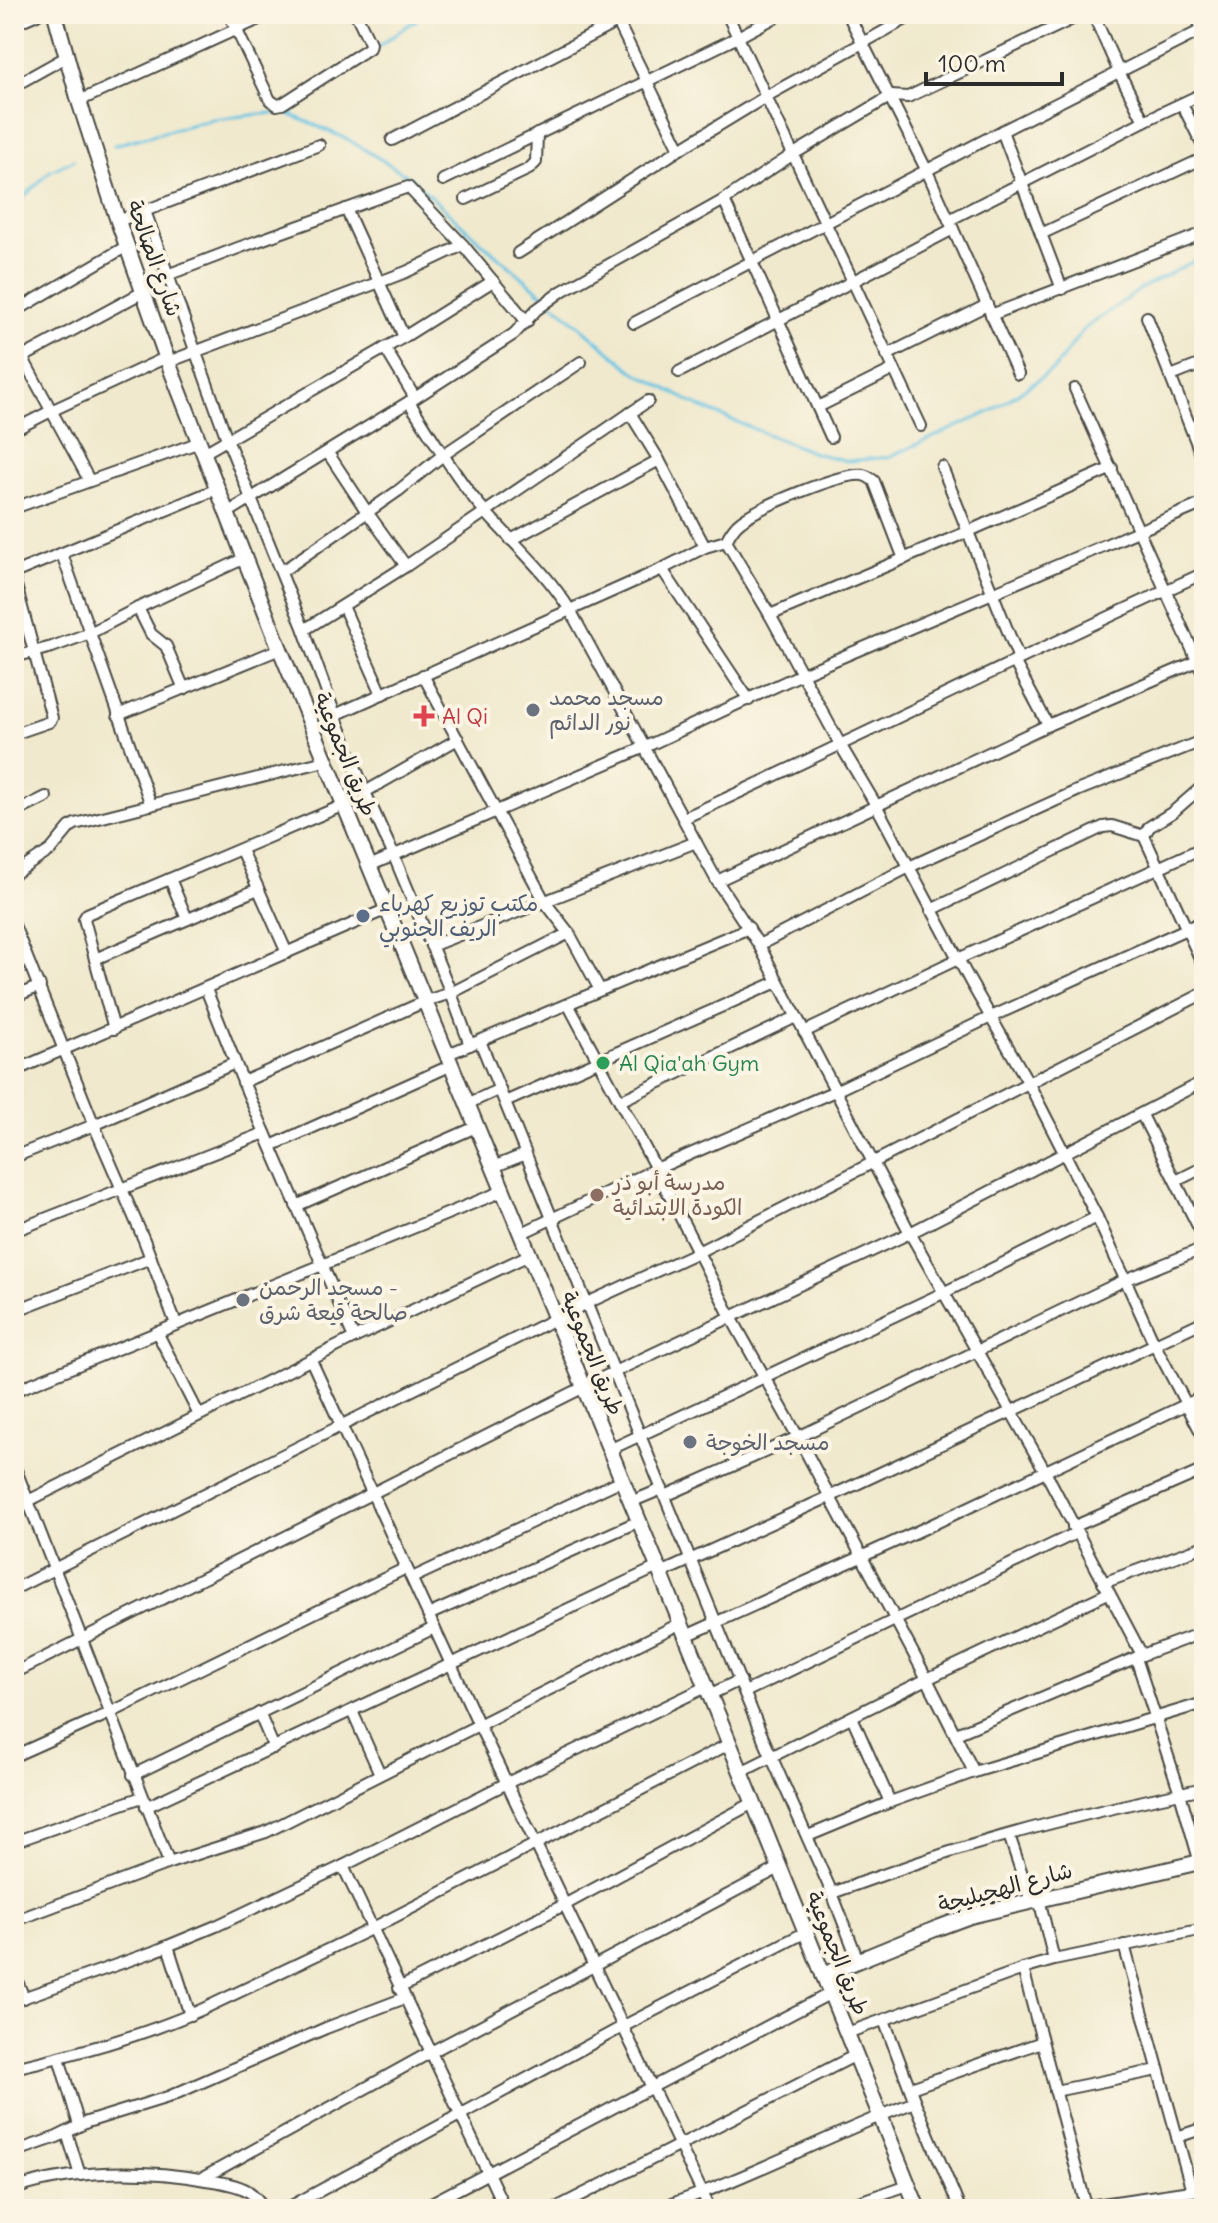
<svg xmlns="http://www.w3.org/2000/svg" width="1218" height="2223" font-family="Delius,'Playpen Sans Arabic',sans-serif">
<style>
.lines{fill:none;stroke-linecap:round;stroke-linejoin:round}
.stream{stroke:#65c3e4;stroke-width:3}
.street-casing{stroke:#494843;stroke-width:14}
.secondary-casing{stroke:#494843;stroke-width:18}
.street{stroke:#fff;stroke-width:10}
.secondary{stroke:#fff;stroke-width:14}
.worship-dot{fill:#6b7280;stroke:#fcf5e5;stroke-width:3}
.health-dot{fill:#e0444e;stroke:#fcf5e5;stroke-width:3}
.service-dot{fill:#5c6f8a;stroke:#fcf5e5;stroke-width:3}
.leisure-dot{fill:#2e9e5b;stroke:#fcf5e5;stroke-width:3}
.education-dot{fill:#8d6e63;stroke:#fcf5e5;stroke-width:3}
.labels{text-anchor:middle;stroke-width:8;stroke-linejoin:round;paint-order:stroke}
.street-label{font-size:22px;fill:#2b2b2b;stroke:#fcf5e5}
.worship-label{font-size:22px;fill:#5b616d;stroke:#fcf5e5;text-anchor:start}
.health-label{font-size:22px;fill:#be3a42;stroke:#fcf5e5;text-anchor:start}
.service-label{font-size:22px;fill:#4e5e75;stroke:#fcf5e5;text-anchor:start}
.leisure-label{font-size:22px;fill:#27864d;stroke:#fcf5e5;text-anchor:start}
.education-label{font-size:22px;fill:#785e54;stroke:#fcf5e5;text-anchor:start}
</style>
<rect width="100%" height="100%" fill="#fcf5e5"/>
<filter id="ink" filterUnits="userSpaceOnUse"><feTurbulence type="fractalNoise" baseFrequency=".0125" numOctaves="2"/><feDisplacementMap in="SourceGraphic" scale="16" xChannelSelector="R" yChannelSelector="G"/><feConvolveMatrix kernelMatrix="1 2 1 2 8 2 1 2 1" color-interpolation-filters="sRGB"/></filter>
<filter id="wash" filterUnits="userSpaceOnUse"><feTurbulence type="fractalNoise" baseFrequency=".006" numOctaves="4" result="noise"/><feDisplacementMap in="SourceGraphic" scale="32" xChannelSelector="R" yChannelSelector="G"/><feGaussianBlur stdDeviation="1.8" result="paint"/><feColorMatrix in="noise" values="0 0 0 0 0 0 0 0 0 0 0 0 0 0 0 0 0 1.4 0 .05"/><feComposite in="paint" operator="in"/></filter>
<g filter="url(#wash)">
<rect width="100%" height="100%" fill="#f0e9cd"/>
<g class="lines">
<g class="stream">
<polyline points="372,51 424,14"/>
<polyline points="292,114 308,91"/>
<polyline points="114,145 213,119 284,112 347,139 410,177 474,236 633,371 702,408 814,453 848,461 889,457 992,411 1054,369 1083,330 1142,288 1204,256"/>
<polyline points="14,207 50,171 74,160"/>
</g>
</g>
</g>
<g filter="url(#ink)">
<g class="lines">
<g class="street-casing">
<g id="street">
<polyline points="229,14 270,100 277,105 282,104 369,48 370,43 356,14"/>
<polyline points="614,14 680,149"/>
<polyline points="727,14 921,426"/>
<polyline points="848,14 927,171 1018,374"/>
<polyline points="1093,14 1119,72 1144,121"/>
<polyline points="1195,14 1203,30"/>
<polyline points="14,24 37,14"/>
<polyline points="14,86 66,57"/>
<polyline points="79,101 270,14"/>
<polyline points="1182,104 1204,148"/>
<polyline points="1002,131 1062,289"/>
<polyline points="392,140 632,14"/>
<polyline points="443,180 738,37 781,14"/>
<polyline points="466,199 529,169 536,162 537,134"/>
<polyline points="724,200 831,437"/>
<polyline points="346,209 404,337"/>
<polyline points="145,211 227,439 304,630 335,715 365,792 394,856 451,993 470,1045"/>
<polyline points="949,220 1144,121 1204,93"/>
<polyline points="118,221 319,145"/>
<polyline points="1041,234 1204,158"/>
<polyline points="518,253 680,149 767,96 915,14"/>
<polyline points="141,285 238,248 408,187 463,245 527,322"/>
<polyline points="14,312 127,246"/>
<polyline points="991,315 1204,233"/>
<polyline points="1147,317 1204,462"/>
<polyline points="634,323 1002,131 1204,29"/>
<polyline points="14,342 89,480"/>
<polyline points="385,348 415,398"/>
<polyline points="887,355 987,305"/>
<polyline points="23,357 143,292"/>
<polyline points="168,362 406,272 463,245"/>
<polyline points="679,372 953,229"/>
<polyline points="1171,376 1204,363"/>
<polyline points="1075,389 1204,676"/>
<path d="M409,402C431,435 451,470 476,501C508,539 543,567 570,610L717,881L759,945L910,1233L1045,1471L1142,1655"/>
<polyline points="818,407 894,369"/>
<polyline points="630,413 659,460 705,547"/>
<polyline points="14,430 53,410 167,357"/>
<polyline points="204,453 404,337 493,281"/>
<polyline points="328,453 367,512 406,566"/>
<polyline points="942,467 1019,659"/>
<polyline points="14,508 200,442"/>
<polyline points="227,513 415,398 514,334 536,310 562,291 724,200 792,155 891,96 908,97 1083,14"/>
<polyline points="511,540 659,460"/>
<polyline points="726,541 770,615 841,746 876,805 970,981 1028,1082 1097,1217 1154,1343 1204,1438"/>
<polyline points="62,554 151,805"/>
<polyline points="662,569 749,700"/>
<polyline points="281,572 398,491 443,455 581,362"/>
<polyline points="14,573 217,489"/>
<polyline points="14,578 52,718 49,722 14,734"/>
<polyline points="343,606 382,694"/>
<polyline points="138,608 151,634 166,646 184,689"/>
<polyline points="770,615 967,532 1112,468"/>
<polyline points="304,630 406,566 648,401"/>
<polyline points="14,657 52,647 90,633 138,608 245,558"/>
<polyline points="1014,661 1048,725"/>
<polyline points="423,675 545,902 569,933 600,990"/>
<polyline points="118,715 280,649"/>
<path d="M335,715L662,569L705,547L726,541C730,533 734,526 741,521C759,507 842,472 863,475C868,476 870,478 874,481L904,559"/>
<polyline points="365,792 458,739"/>
<polyline points="14,813 46,797"/>
<path d="M684,818C858,738 1030,652 1204,573"/>
<polyline points="1144,836 1204,967"/>
<polyline points="1144,836 1149,827 1173,812 1204,785"/>
<polyline points="241,850 287,953"/>
<polyline points="369,866 645,747 802,674 1204,503"/>
<polyline points="14,874 51,850 70,827 75,824 325,761"/>
<polyline points="170,879 187,919"/>
<polyline points="717,881 1048,725 1198,661"/>
<polyline points="931,910 1103,827 1112,826 1144,836"/>
<polyline points="14,925 94,1125 144,1240 176,1324"/>
<polyline points="759,945 909,867 1079,790 1204,740"/>
<polyline points="431,946 696,842"/>
<polyline points="95,959 258,889"/>
<polyline points="206,989 243,1082 354,1338"/>
<polyline points="14,997 40,986"/>
<polyline points="568,1004 656,1169 731,1317 798,1437 927,1679 974,1772"/>
<polyline points="114,1029 84,919 87,914 344,805"/>
<polyline points="804,1032 958,959 1204,847"/>
<polyline points="480,1041 760,1731 832,1893 858,1960"/>
<polyline points="448,1054 749,928"/>
<polyline points="14,1071 387,909"/>
<polyline points="243,1082 426,1001 451,993 569,933"/>
<polyline points="620,1101 796,1017"/>
<polyline points="505,1102 777,982"/>
<polyline points="467,1104 500,1089"/>
<polyline points="1142,1115 1204,1238"/>
<polyline points="271,1146 452,1065"/>
<polyline points="14,1157 94,1125 235,1063"/>
<polyline points="493,1167 526,1154"/>
<polyline points="1176,1181 1204,1167"/>
<polyline points="296,1206 476,1127"/>
<polyline points="14,1231 265,1133"/>
<polyline points="520,1234 656,1169 835,1091 991,1017 1204,921"/>
<polyline points="14,1311 151,1258"/>
<polyline points="157,1332 199,1415"/>
<polyline points="311,1360 479,1725 710,2209"/>
<polyline points="14,1391 503,1191"/>
<polyline points="609,1450 943,1293 1097,1217"/>
<polyline points="14,1465 169,1863"/>
<polyline points="665,1496 798,1437 1125,1280 1204,1248"/>
<polyline points="631,1502 662,1489"/>
<polyline points="14,1508 354,1338 529,1255"/>
<polyline points="1073,1527 1204,1470"/>
<polyline points="661,1573 829,1497 1204,1321"/>
<polyline points="412,1578 622,1480"/>
<polyline points="1103,1583 1204,1546"/>
<polyline points="14,1589 585,1304 698,1252 1204,993"/>
<polyline points="428,1615 639,1521"/>
<polyline points="686,1636 925,1528 1204,1396"/>
<polyline points="1136,1658 1180,1793 1204,1877"/>
<polyline points="14,1673 614,1372 910,1233 1204,1081"/>
<polyline points="745,1692 1076,1533"/>
<polyline points="709,1695 740,1680"/>
<polyline points="352,1711 380,1774"/>
<polyline points="259,1713 274,1748"/>
<polyline points="852,1717 890,1802"/>
<polyline points="956,1734 1142,1655 1204,1632"/>
<polyline points="14,1756 110,1713 406,1568"/>
<polyline points="741,1772 927,1679 1108,1593"/>
<polyline points="133,1775 434,1628"/>
<polyline points="146,1807 658,1567"/>
<polyline points="1009,1835 1031,1901"/>
<polyline points="808,1836 890,1802 974,1772 1204,1703"/>
<polyline points="14,1842 142,1797"/>
<polyline points="343,1866 505,2209"/>
<path d="M832,1893C875,1878 917,1862 960,1849C1040,1824 1122,1805 1204,1788"/>
<polyline points="1039,1899 1054,1960"/>
<polyline points="14,1921 169,1863 266,1832 681,1623"/>
<polyline points="1124,1945 1192,2191"/>
<polyline points="168,1946 190,2015"/>
<polyline points="1023,1969 1086,2206"/>
<polyline points="14,1974 24,1998"/>
<polyline points="399,1988 566,1904 753,1803"/>
<polyline points="14,2001 153,1952 216,1926 343,1866 507,1783 706,1687"/>
<polyline points="884,2020 915,2102 960,2209"/>
<polyline points="847,2033 1023,1969 1054,1960 1204,1929"/>
<polyline points="59,2058 79,2125"/>
<path d="M14,2068C75,2054 146,2035 203,2009L371,1929L729,1744"/>
<polyline points="911,2088 1042,2042"/>
<polyline points="1055,2091 1158,2070"/>
<polyline points="67,2133 80,2175"/>
<polyline points="1177,2137 1204,2128"/>
<polyline points="14,2152 57,2137 87,2122 168,2097 326,2028 405,1998"/>
<polyline points="201,2179 431,2052 779,1868"/>
<path d="M14,2189C76,2169 142,2169 206,2180C219,2182 236,2184 248,2191C255,2196 260,2202 265,2209"/>
<polyline points="286,2209 624,2026 806,1932"/>
<polyline points="420,2209 831,1993"/>
<polyline points="554,2209 856,2055"/>
<path d="M657,2209C745,2180 828,2135 915,2102"/>
<polyline points="838,2209 908,2185"/>
<polyline points="1068,2209 1204,2189"/>
</g>
</g>
<g class="secondary-casing">
<g id="secondary">
<polyline points="55,14 79,101 118,221 168,362 280,649 658,1567 918,2209"/>
<polyline points="823,1975 935,1929 970,1916 1204,1861"/>
</g>
</g>
<use href="#street" class="street"/>
<use href="#secondary" class="secondary"/>
</g>
</g>
<g class="worship-dot">
<circle cx="533" cy="710" r="8"/>
<circle cx="243" cy="1300" r="8"/>
<circle cx="690" cy="1442" r="8"/>
</g>
<path class="health-dot" d="M420 704h8v8h8v8h-8v8h-8v-8h-8v-8h8z"/>
<circle class="service-dot" cx="363" cy="916" r="8"/>
<circle class="leisure-dot" cx="603" cy="1063" r="8"/>
<circle class="education-dot" cx="597" cy="1195" r="8"/>
<g class="labels">
<g class="street-label">
<text transform="translate(155 258) rotate(70)" y="8">شارع الصالحة</text>
<text transform="translate(346 754) rotate(68)" y="8">طريق الجموعية</text>
<text transform="translate(593 1353) rotate(68)" y="8">طريق الجموعية</text>
<text transform="translate(1005 1887) rotate(-15)" y="8">شارع الهجيليجة</text>
<text transform="translate(838 1953) rotate(68)" y="8">طريق الجموعية</text>
</g>
<g class="worship-label">
<text x="549" y="705">مسجد محمد<tspan x="549" dy="25">نور الدائم</tspan></text>
<text x="259" y="1295">مسجد الرحمن -<tspan x="259" dy="25">صالحة قيعة شرق</tspan></text>
<text x="706" y="1450">مسجد الخوجة</text>
</g>
<g class="health-label">
<text x="442" y="724">Al Qi</text>
</g>
<g class="service-label">
<text x="379" y="911">مكتب توزيع كهرباء<tspan x="379" dy="25">الريف الجنوبي</tspan></text>
</g>
<g class="leisure-label">
<text x="619" y="1071">Al Qia'ah Gym</text>
</g>
<g class="education-label">
<text x="613" y="1190">مدرسة أبو ذر<tspan x="613" dy="25">الكودة الابتدائية</tspan></text>
</g>
</g>
<rect width="1218" height="2223" fill="none" stroke="#fcf5e5" stroke-width="48"/>
<path d="M926 72v12h136v-12" fill="none" stroke="#2b2b2b" stroke-width="4"/>
<text x="938" y="72" font-size="24" fill="#2b2b2b" stroke="#fcf5e5" stroke-width="6" paint-order="stroke">100 m</text>
</svg>
